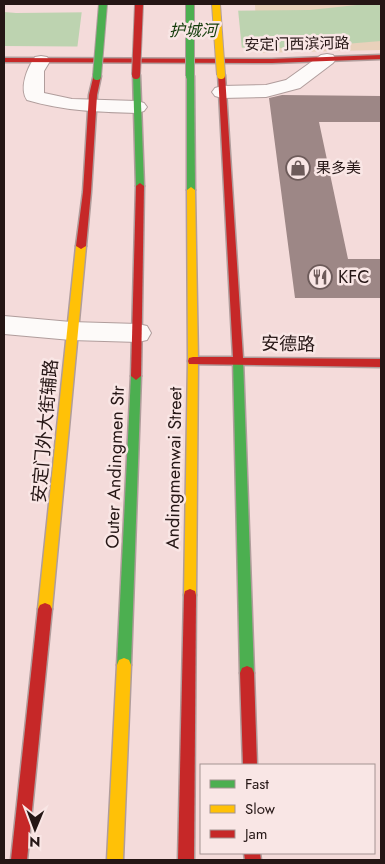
<svg xmlns="http://www.w3.org/2000/svg" width="385" height="864" font-family="Jost,'Noto Sans SC',sans-serif">
<style>
.green{fill:#e9d1bb}
.water{fill:#bdd3b0}
.pier{fill:#f4dbda}
.building{fill:#9d8786}
.lines{fill:none;stroke-linecap:round;stroke-linejoin:round}
.street-casing{stroke:#b09d9c;stroke-width:2}
.fast-casing{stroke:#b09d9c;stroke-width:3}
.slow-casing{stroke:#b09d9c;stroke-width:3}
.jam-casing{stroke:#b09d9c;stroke-width:3}
.street{fill:#fdfaf9;fill-rule:evenodd}
.fast{fill:#4caf50;fill-rule:evenodd}
.slow{fill:#ffc107;fill-rule:evenodd}
.jam{fill:#c62828;fill-rule:evenodd}
.fast-bridge-casing{stroke:#b09d9c;stroke-width:10;stroke-linecap:butt}
.slow-bridge-casing{stroke:#b09d9c;stroke-width:10;stroke-linecap:butt}
.jam-bridge-casing{stroke:#b09d9c;stroke-width:10;stroke-linecap:butt}
.fast-bridge{stroke:#4caf50;stroke-width:8}
.slow-bridge{stroke:#ffc107;stroke-width:8}
.jam-bridge{stroke:#c62828;stroke-width:8}
.labels{text-anchor:middle;stroke-width:5;stroke-linejoin:round;paint-order:stroke}
.far-street-label{font-size:15px;fill:#251615;stroke:#f9e6e5}
.far-poi-label{font-size:15px;fill:#251615;stroke:#f9e6e5;text-anchor:start}
.far-water-label{font-size:16px;font-style:italic;fill:#133c0a;stroke:#f9e6e5}
.poi-label{font-size:18px;fill:#251615;stroke:#f9e6e5;text-anchor:start}
.street-label{font-size:18px;fill:#251615;stroke:#f9e6e5}
</style>
<rect width="100%" height="100%" fill="#f4dbda"/>
<polygon class="green" points="255,4 381,4 381,50 257,53"/>
<polygon class="water" points="366,4 381,4 381,41 297,48 4,46 4,12 16,13 310,10"/>
<polygon class="pier" points="238,9 242,50 77,50 82,10"/>
<polygon class="building" points="282,95 381,96 381,122 319,122 348,259 381,259 381,298 295,298 269,98"/>
<g class="lines">
<g class="street-casing">
<g id="street">
<polygon points="327,54 333,55 336,59 333,63 300,88 266,97 222,98 215,96 212,92 215,88 222,86 266,85 286,80 321,55"/>
<path d="M41,56L47,57L50,61L44,71V93L72,99L137,101L144,103L147,107L144,111L137,113C99,112 64,111 27,100C19,88 27,68 35,57Z"/>
<polygon points="4,316 71,322 138,324 147,326 151,333 147,340 138,342 71,340 4,334"/>
</g>
</g>
<g class="fast-casing">
<g id="fast">
<polygon points="133,73 140,75 144,186 140,189 136,186"/>
<polygon points="187,74 194,76 195,190 191,193 187,190"/>
<polygon points="238,355 243,359 254,673 252,678 247,680 242,678 240,673 233,359"/>
<polygon points="136,372 141,376 131,665 129,670 124,672 119,670 117,665 131,376"/>
</g>
</g>
<g class="slow-casing">
<g id="slow">
<polygon points="191,187 195,190 198,361 196,595 195,599 190,601 185,599 184,595 188,361 187,190"/>
<polygon points="81,243 86,246 52,609 50,613 45,615 40,613 38,609 76,246"/>
<polygon points="124,658 129,660 131,665 123,860 107,860 117,665 119,660"/>
</g>
</g>
<g class="jam-casing">
<g id="jam">
<polygon points="381,55 381,59 272,63 4,62 4,58 272,59"/>
<polygon points="218,73 225,75 243,358 381,359 381,367 189,364 188,361 189,358 193,357 233,357"/>
<polygon points="94,74 101,76 97,95 91,192 86,246 81,249 76,246 83,192 89,95"/>
<polygon points="140,183 144,186 141,376 136,380 131,376 136,186"/>
<polygon points="190,589 195,591 196,595 194,860 178,860 184,595 185,591"/>
<polygon points="45,603 50,605 52,609 27,860 11,860 38,609 40,605"/>
<polygon points="247,666 252,668 254,673 257,765 243,765 240,673 242,668"/>
<polygon points="244,853 260,853 261,860 245,860"/>
</g>
</g>
<use href="#street" class="street"/>
<use href="#fast" class="fast"/>
<use href="#slow" class="slow"/>
<use href="#jam" class="jam"/>
<g class="fast-bridge-casing">
<g id="fast-bridge">
<polyline points="190,4 190,76"/>
<polyline points="97,76 103,4"/>
</g>
</g>
<g class="slow-bridge-casing">
<polyline id="slow-bridge" points="216,4 221,75"/>
</g>
<g class="jam-bridge-casing">
<polyline id="jam-bridge" points="136,75 139,4"/>
</g>
<use href="#fast-bridge" class="fast-bridge"/>
<use href="#slow-bridge" class="slow-bridge"/>
<use href="#jam-bridge" class="jam-bridge"/>
</g>
<defs>
<g id="shop-ring" transform="scale(1.25)"><circle r="9.5" fill="#f9e6e5" stroke="#6d5b5a" stroke-width="1.5"/><path d="M-5-2.5h2.3a2.7 3.5 0 0 1 5.4 0H5L5.5 6h-11ZM-1.5-2.5h3a1.5 2.3 0 0 0-3 0Z" fill="#6d5b5a"/></g>
<g id="restaurant-ring" transform="scale(1.25)"><circle r="9.5" fill="#f9e6e5" stroke="#6d5b5a" stroke-width="1.5"/><path d="M-5-6h1v4h1v-4h1v4h1v-4h1v5L-1.5 .5V6h-2V.5L-5-1ZM5-6V6H3V1.5H1.5Q1.5-4 5-6Z" fill="#6d5b5a"/></g>
</defs>
<g fill-rule="evenodd">
<use href="#shop-ring" x="298" y="168"/>
<use href="#restaurant-ring" x="320" y="277"/>
</g>
<g class="labels">
<g class="far-street-label">
<text transform="translate(297 44) rotate(-1)" y="5">安定门西滨河路</text>
</g>
<g class="far-poi-label">
<text x="316" y="173">果多美</text>
</g>
<g class="far-water-label">
<text x="193" y="36">护城河</text>
</g>
<g class="poi-label">
<text x="338" y="283">KFC</text>
</g>
<g class="street-label">
<text transform="translate(288 344) rotate(1)" y="6">安德路</text>
<text transform="translate(45 431) rotate(-85)" y="6">安定门外大街辅路</text>
<text transform="translate(115 467) rotate(-88)" y="6">Outer Andingmen Str</text>
<text transform="translate(174 468) rotate(-89)" y="6">Andingmenwai Street</text>
</g>
</g>
<rect width="385" height="864" fill="none" stroke="#251615" stroke-width="10"/>
<rect x="200" y="764" width="175" height="90" fill="#f9e6e5" stroke="#a49392"/>
<rect x="210" y="780" width="25" height="8" fill="#4caf50" stroke="#a49392"/>
<text x="245" y="789" font-size="15" fill="#251615">Fast</text>
<rect x="210" y="805" width="25" height="8" fill="#ffc107" stroke="#a49392"/>
<text x="245" y="814" font-size="15" fill="#251615">Slow</text>
<rect x="210" y="830" width="25" height="8" fill="#c62828" stroke="#a49392"/>
<text x="245" y="839" font-size="15" fill="#251615">Jam</text>
<g transform="translate(35 829) rotate(181)" stroke="#f9e6e5" stroke-width="4" paint-order="stroke">
<path d="M0-4L9 19L0 12L-9 19Z" fill="#251615"/>
<text y="-8" font-size="14" font-weight="bold" text-anchor="middle" fill="#251615">N</text>
</g>
</svg>
